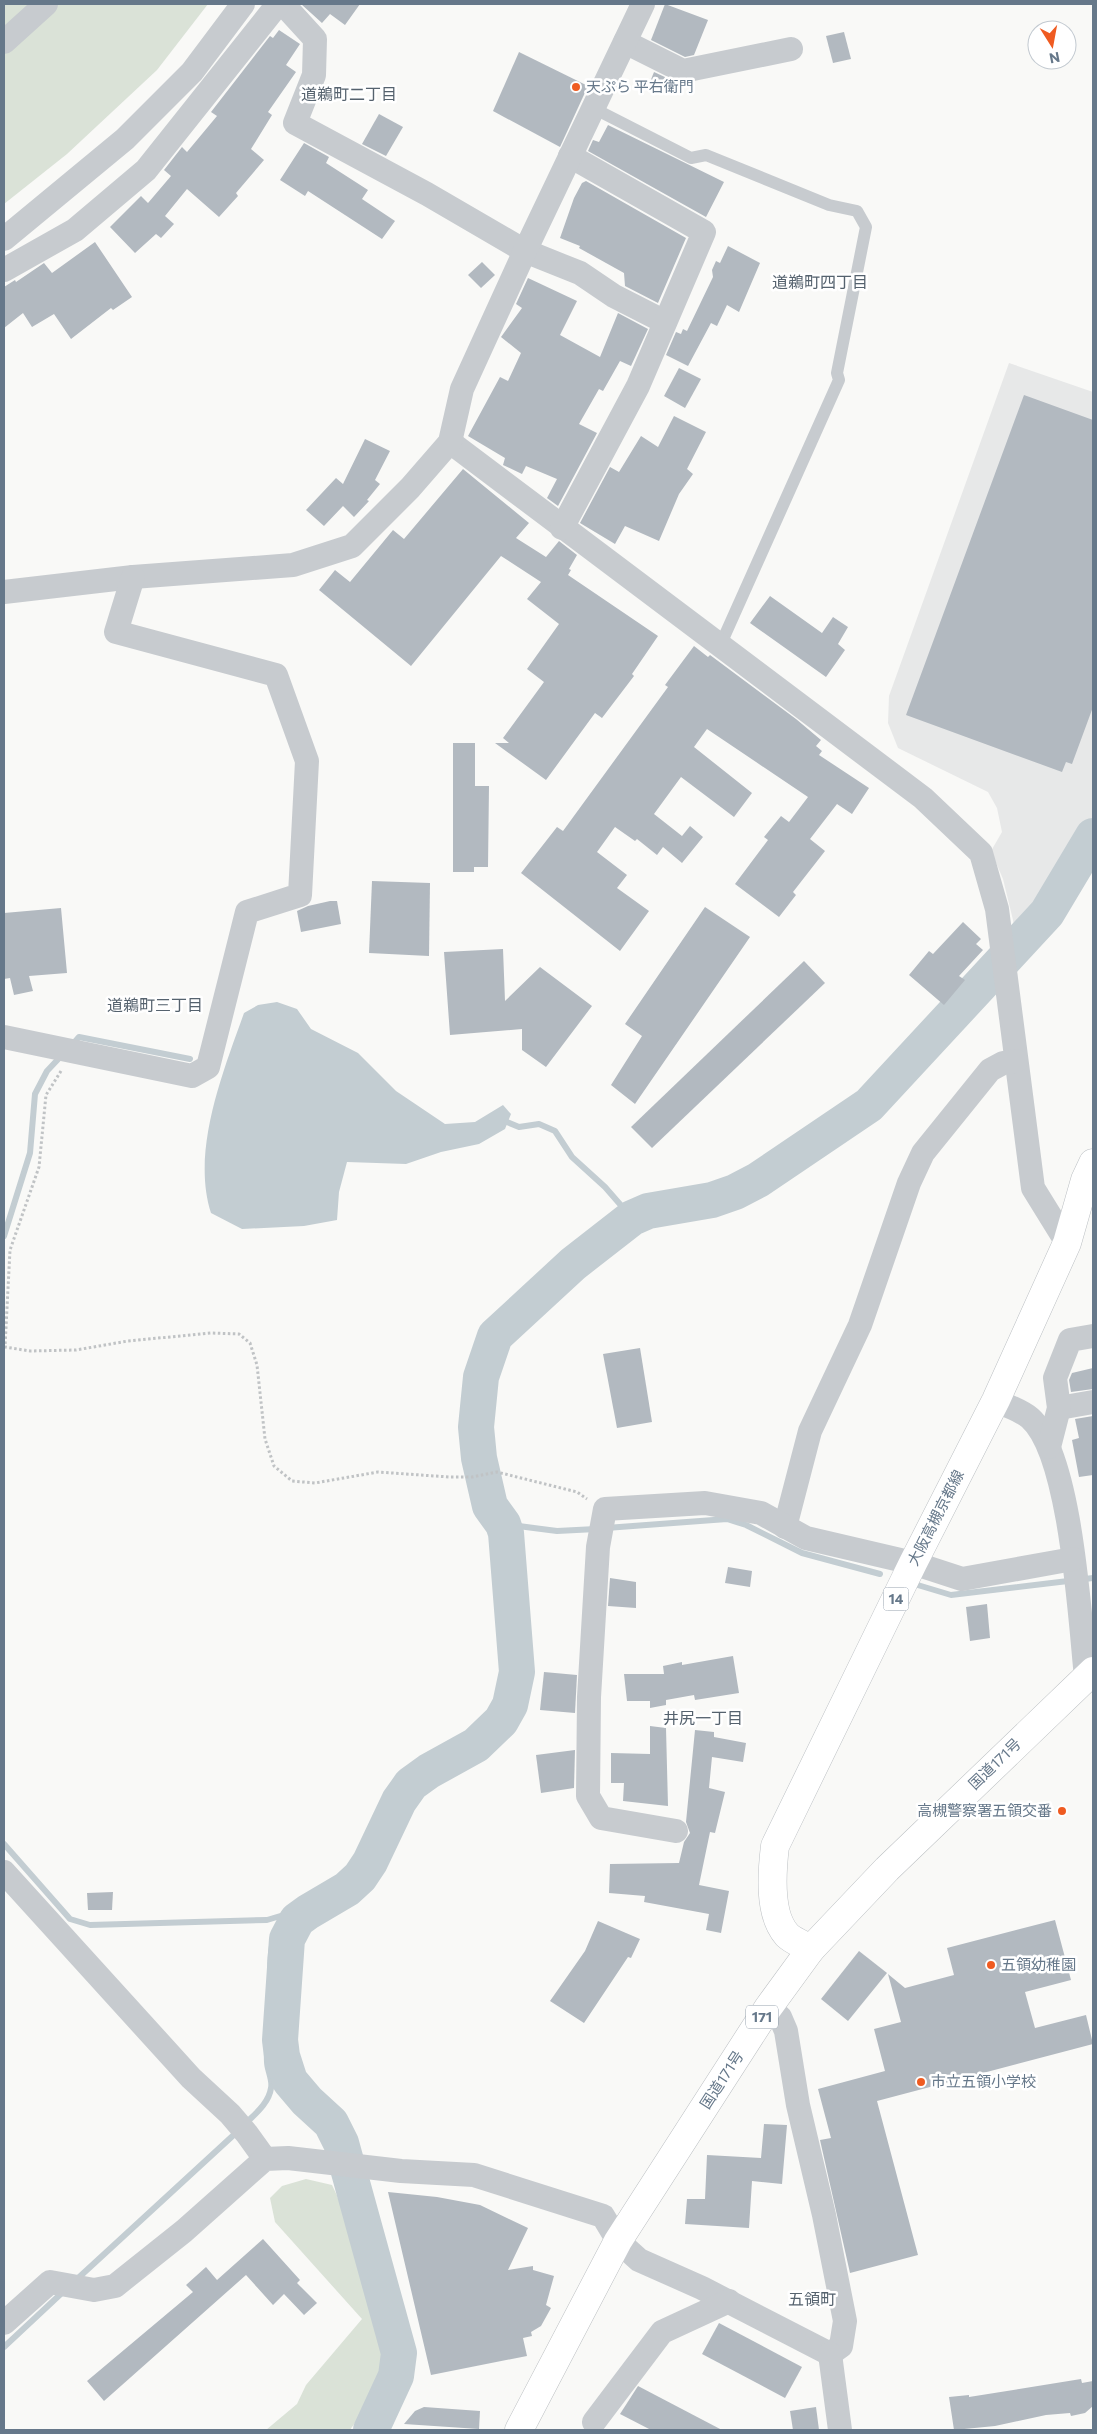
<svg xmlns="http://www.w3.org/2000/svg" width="1097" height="2434" font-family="Commissioner,'Noto Sans JP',sans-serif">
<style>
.built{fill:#e7e8e8}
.green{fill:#dae2d7}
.water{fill:#c3cdd2}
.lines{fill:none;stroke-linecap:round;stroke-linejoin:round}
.stream{stroke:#c3cdd2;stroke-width:6}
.river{stroke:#c3cdd2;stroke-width:36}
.building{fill:#b2b9c0}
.primary-casing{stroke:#bcc0c4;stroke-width:29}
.highway-casing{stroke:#bbbfc2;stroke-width:29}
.path{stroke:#c0c3c5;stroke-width:3;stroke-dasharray:2.5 2.5;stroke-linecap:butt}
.lane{stroke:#c7cbcf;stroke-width:12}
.street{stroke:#c7cbcf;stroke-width:24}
.primary{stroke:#fff;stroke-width:28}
.highway{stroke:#fff;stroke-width:28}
.poi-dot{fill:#ef5b21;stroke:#fff;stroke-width:2}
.labels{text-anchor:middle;stroke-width:5;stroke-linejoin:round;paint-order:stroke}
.shield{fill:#fff;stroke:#94a0ad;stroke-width:1}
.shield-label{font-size:14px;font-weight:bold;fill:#66788a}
.poi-label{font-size:15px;fill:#66788a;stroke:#fff;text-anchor:start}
.street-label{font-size:15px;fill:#66788a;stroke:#fff}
.neighbourhood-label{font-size:16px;fill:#55626e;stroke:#fff}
</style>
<rect width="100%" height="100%" fill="#f9f9f7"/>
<polygon class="built" points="1009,363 1093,392 1093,820 1034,917 1015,936 1013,920 1003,879 991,851 1002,832 997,808 988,792 898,748 888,723 889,696"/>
<g class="green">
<polygon points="4,4 32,4 4,29"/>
<polygon points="55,4 208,4 157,70 67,154 4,204 4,53"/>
<path d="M306,2179L332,2185C346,2211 349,2241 359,2269C369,2298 390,2329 389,2360C388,2377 360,2416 350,2430H266L297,2404L306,2385L362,2319L275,2222L270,2198L282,2186Z"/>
</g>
<path class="water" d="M277,1002L297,1009L311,1029L358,1053L396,1091L445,1124L475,1122L503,1105L511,1114L505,1129L479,1144L441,1152L406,1164L347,1162L339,1192L337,1220L304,1226L242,1229L211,1213C191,1151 223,1072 244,1013L258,1005Z"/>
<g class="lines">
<g class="stream">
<polyline points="1012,970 1054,924 1093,859"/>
<polyline points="72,1045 79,1037 190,1059"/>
<polyline points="507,1122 519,1127 539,1124 555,1131 572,1157 605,1187 632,1218"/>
<polyline points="4,1236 30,1153 35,1094 47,1071 63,1054"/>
<path d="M502,1500C497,1481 490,1460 489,1440C487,1403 494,1364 512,1333L622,1241L641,1227L655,1221L714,1214L737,1206L761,1194L875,1115L895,1098L1000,983"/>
<polyline points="503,1524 557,1531 596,1529"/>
<polyline points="606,1528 727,1519 746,1525 802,1553 880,1574"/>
<polyline points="911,1583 951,1595 1093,1578"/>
<polyline points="4,1844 70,1919 90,1925 267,1920 287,1914"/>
<path d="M245,2124C255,2114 269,2103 271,2088C273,2080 267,2070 267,2062C266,2042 269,2022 270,2002C271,1978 267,1948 278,1927C293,1894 327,1894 349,1869C372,1843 375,1805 398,1780C424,1752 467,1746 490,1715C497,1704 501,1689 505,1676L495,1550"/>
<polyline points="76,2280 238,2131"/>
<polyline points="4,2347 65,2290"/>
</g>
<polyline class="river" points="371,2430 396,2376 399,2353 341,2143 331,2123 307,2101 290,2081 282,2056 280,2040 287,1939 297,1920 308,1912 347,1889 360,1877 370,1862 399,1801 411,1784 429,1771 476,1745 501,1721 510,1705 517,1672 506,1533 503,1524 490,1506 479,1458 476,1427 481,1377 495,1336 573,1264 632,1218 648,1211 712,1200 735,1192 758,1180 869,1105 1047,913 1093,836"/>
</g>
<g class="building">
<polygon points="301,4 360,4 345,25 330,14 322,23"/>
<polygon points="665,4 708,20 694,55 685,57 651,40"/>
<polygon points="279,30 300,44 286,65 296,72 268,112 272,115 251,149 264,160 236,193 238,196 219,217 187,189 165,216 174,224 161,238 156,234 135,253 110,227 141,196 148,203 171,176 164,170 182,147 187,152 217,116 211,112 270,36 273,38"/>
<polygon points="844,32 851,59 833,63 826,36"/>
<polygon points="519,52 588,86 560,147 493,111"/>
<polygon points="654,72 680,84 675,93 650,82"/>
<polygon points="379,114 403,127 386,156 362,144"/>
<polygon points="608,125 724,182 706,217 588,151 593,140 599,142"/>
<polygon points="304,143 329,157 326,163 368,190 362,199 395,221 382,239 308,191 305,196 280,180"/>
<polygon points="586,181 686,238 658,303 625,286 624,273 579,248 580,246 560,238 574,198 582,183"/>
<polygon points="95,242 132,297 113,310 111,308 71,339 54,314 32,327 23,313 4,328 4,287 15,280 16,282 44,263 52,273"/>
<polygon points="728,246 760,263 739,312 727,305 717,326 711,323 688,366 666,355 676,332 681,334 683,329 687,331 713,277 712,270 716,261 720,263"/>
<polygon points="482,262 495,275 481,288 468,275"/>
<polygon points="528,278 577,301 560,335 600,357 618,313 648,329 631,366 620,361 603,391 599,389 579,424 597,433 558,506 547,498 557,479 526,466 522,474 503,465 505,458 468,436 500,377 508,381 521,353 501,337 522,308 516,304"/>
<polygon points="679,368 701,379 685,408 664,396"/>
<polygon points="1024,395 1093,420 1093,707 1072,764 1066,762 1062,772 906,715"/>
<polygon points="674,416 706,432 687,469 693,474 679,494 659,541 625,526 615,544 580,523 610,467 619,472 641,436 658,447"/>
<polygon points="365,439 390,451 375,480 380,484 367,500 369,501 354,517 343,506 324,526 306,510 336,478 343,484"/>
<polygon points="463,469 529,523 516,538 546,557 559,541 577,555 569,569 571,570 568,575 658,636 632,674 634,676 602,718 595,713 546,780 495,743 509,743 503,738 544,682 527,669 559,624 527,599 541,582 501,556 411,666 319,590 335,570 350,582 393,530 404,539"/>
<polygon points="770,596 822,633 833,617 848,627 838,644 845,650 826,677 750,623"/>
<polygon points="694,646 708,657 710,655 796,719 821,740 816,746 822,751 819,755 869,788 852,814 837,804 810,839 825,851 793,892 796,895 779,917 735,884 768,840 764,837 781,816 789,822 808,797 707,729 694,747 752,793 734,817 681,777 654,814 682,836 690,826 703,837 682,863 663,847 657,855 637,839 635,841 615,827 597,852 627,875 617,888 649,911 620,951 521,873 557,827 563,831 668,687 665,685"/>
<polygon points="453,743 475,743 475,786 489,786 488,867 474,867 474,872 453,872"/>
<polygon points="372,881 430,883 429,956 369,953"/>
<polygon points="330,901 337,901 341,924 301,932 297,911 308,906"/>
<polygon points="705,907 750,937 635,1104 611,1085 642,1036 625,1024"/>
<polygon points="61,908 67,973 29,976 33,991 14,995 10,978 4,979 4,913"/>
<polygon points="963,922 981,939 976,944 983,950 959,976 965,980 944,1005 909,975 929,951 933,954"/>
<polygon points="503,949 505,1001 540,967 592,1006 546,1067 522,1050 522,1029 450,1035 444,952"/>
<polygon points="804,961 825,983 652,1148 631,1127"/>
<polygon points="640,1348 652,1422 617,1428 603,1354"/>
<polygon points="1093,1368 1093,1389 1071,1392 1069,1380 1072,1373"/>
<polygon points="1093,1416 1093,1475 1079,1477 1072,1440 1079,1438 1075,1419"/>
<polygon points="728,1567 752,1571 750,1587 725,1583"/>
<polygon points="610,1578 636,1582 636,1608 608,1606"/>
<polygon points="987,1604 990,1638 970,1641 966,1607"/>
<polygon points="733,1656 739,1693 695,1700 694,1695 666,1700 666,1705 650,1708 650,1701 627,1701 624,1674 664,1674 663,1666 682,1662 682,1665"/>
<polygon points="544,1672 577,1675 575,1713 540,1710"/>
<polygon points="650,1726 666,1728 668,1806 623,1801 624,1783 611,1783 611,1753 650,1754"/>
<polygon points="695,1730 714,1732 714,1737 746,1743 743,1762 712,1757 709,1788 725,1792 715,1833 710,1832 699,1885 729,1891 721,1933 706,1930 709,1914 644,1902 645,1896 609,1893 610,1864 679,1863 684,1842 690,1833 686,1822"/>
<polygon points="575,1750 574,1788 541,1793 536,1755"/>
<polygon points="113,1892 112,1910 88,1910 87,1893"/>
<polygon points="1055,1920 1071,1980 1025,1992 1035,2028 1086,2015 1093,2044 877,2101 918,2255 850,2273 820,2140 831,2138 818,2089 885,2071 874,2029 901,2022 888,1974 905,1988 954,1975 947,1948"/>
<polygon points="598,1921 640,1939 631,1958 628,1957 584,2023 550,2001 585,1951"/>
<polygon points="859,1951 887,1973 848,2021 821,1999"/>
<polygon points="764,2124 787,2125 782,2184 752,2181 749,2228 685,2224 687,2199 705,2199 707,2155 761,2158"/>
<polygon points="388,2192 437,2197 480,2205 528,2228 508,2270 533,2266 533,2270 554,2276 546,2305 551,2308 541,2326 531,2332 532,2336 523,2338 527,2356 431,2375"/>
<polygon points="263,2239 300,2280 297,2283 317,2303 304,2315 284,2294 273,2305 246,2275 104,2401 87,2381 193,2292 186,2285 206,2267 217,2280"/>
<polygon points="719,2323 802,2367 785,2398 702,2354"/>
<polygon points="1081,2379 1082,2383 1093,2381 1093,2406 1085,2413 1071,2416 1070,2413 1046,2415 995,2426 954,2430 949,2397 969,2395 969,2397"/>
<polygon points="638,2386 722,2430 651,2430 620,2414"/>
<polygon points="424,2407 480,2411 479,2429 404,2424 415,2411"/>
<polygon points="816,2407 819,2430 793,2430 790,2411"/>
</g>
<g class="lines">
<g class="primary-casing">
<path id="primary" d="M811,1949C804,1945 793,1941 787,1935C768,1914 772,1871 775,1846L913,1563L996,1400L1067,1243L1085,1180L1093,1163"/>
</g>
<g class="highway-casing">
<polyline id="highway" points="519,2430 618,2241 768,2008 811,1949 887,1869 1093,1671"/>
</g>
<polyline class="path" points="61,1071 46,1095 39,1167 10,1250 5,1347 30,1351 76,1350 128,1341 211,1333 239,1334 250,1343 257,1365 265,1439 274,1466 292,1481 315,1483 378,1472 449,1477 472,1477 497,1472 577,1492 587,1499"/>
<polyline class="lane" points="593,108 691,158 706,155 829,205 857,211 866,227 837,373 839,380 720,646"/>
<g class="street">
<polyline points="283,4 315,39 314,75 295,123 427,194 525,251 580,273 614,296 665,322"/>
<polyline points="4,42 46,4"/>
<polyline points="625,42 683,71 791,49"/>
<polyline points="4,239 125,139 192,72 243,4"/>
<polyline points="4,270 75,230 146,170 278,4"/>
<polyline points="450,442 923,798 981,853 997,909 1033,1188 1067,1243"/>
<polyline points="562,528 638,386 704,232 570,156"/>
<polyline points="4,592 133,577 293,565 352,546 410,488 450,442 462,389 525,251 643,4"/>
<polyline points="4,1037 192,1076 208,1067 247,912 300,895 307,761 276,675 116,632 133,577"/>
<path d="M996,1400C1006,1406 1021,1410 1030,1418C1071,1454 1080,1620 1086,1677"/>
<polyline points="1059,1408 1093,1402"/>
<polyline points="1049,1447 1059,1408 1055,1378 1070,1340 1093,1336"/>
<polyline points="785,1527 810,1431 860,1325 909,1183 923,1153 990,1070 1003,1063 1016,1061"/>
<polyline points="676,1831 601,1818 588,1796 589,1697 598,1547 605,1509 705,1503 761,1513 806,1538 913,1563 962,1579 1073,1559"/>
<polyline points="4,1872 191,2078 230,2114 247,2134 265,2159"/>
<polyline points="768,2008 780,2017 786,2031 798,2105 824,2215 845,2321 841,2346 830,2354"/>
<polyline points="4,2323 50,2282 94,2290 115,2286 184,2231 265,2159 288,2158 401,2171 474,2175 603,2216 618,2241 639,2260 702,2288 830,2354"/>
<polyline points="830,2354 840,2430"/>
<polyline points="594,2422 662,2332 729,2301"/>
</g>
<use href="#primary" class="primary"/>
<use href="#highway" class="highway"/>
</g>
<g class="poi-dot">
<circle cx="576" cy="87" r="5"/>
<circle cx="1062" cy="1811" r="5"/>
<circle cx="991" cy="1965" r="5"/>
<circle cx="921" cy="2082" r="5"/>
</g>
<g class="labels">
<g class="shield">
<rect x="883.5" y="1587.5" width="25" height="23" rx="4"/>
<rect x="746" y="2005.5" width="32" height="23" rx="4"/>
</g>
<g class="shield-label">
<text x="896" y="1604">14</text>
<text x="762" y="2022">171</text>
</g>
<g class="poi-label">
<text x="586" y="92">天ぷら 平右衛門</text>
<text x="1052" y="1816" text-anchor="end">高槻警察署五領交番</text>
<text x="1001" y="1970">五領幼稚園</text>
<text x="931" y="2087">市立五領小学校</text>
</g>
<g class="street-label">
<text transform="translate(936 1518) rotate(-63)" y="5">大阪高槻京都線</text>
<text transform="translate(995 1764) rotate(-44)" y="5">国道171号</text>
<text transform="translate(722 2080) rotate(-57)" y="5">国道171号</text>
</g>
<g class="neighbourhood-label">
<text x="349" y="100">道鵜町二丁目</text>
<text x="820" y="288">道鵜町四丁目</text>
<text x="155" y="1011">道鵜町三丁目</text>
<text x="703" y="1724">井尻一丁目</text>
<text x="812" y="2305">五領町</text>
</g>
</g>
<rect width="1097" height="2434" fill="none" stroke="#66788a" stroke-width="10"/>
<g transform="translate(1052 45) rotate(169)"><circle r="24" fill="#ffffff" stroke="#c2c9d0"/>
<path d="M0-4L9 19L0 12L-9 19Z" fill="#ef5b21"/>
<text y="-8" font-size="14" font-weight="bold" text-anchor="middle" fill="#66788a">N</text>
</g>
</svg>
